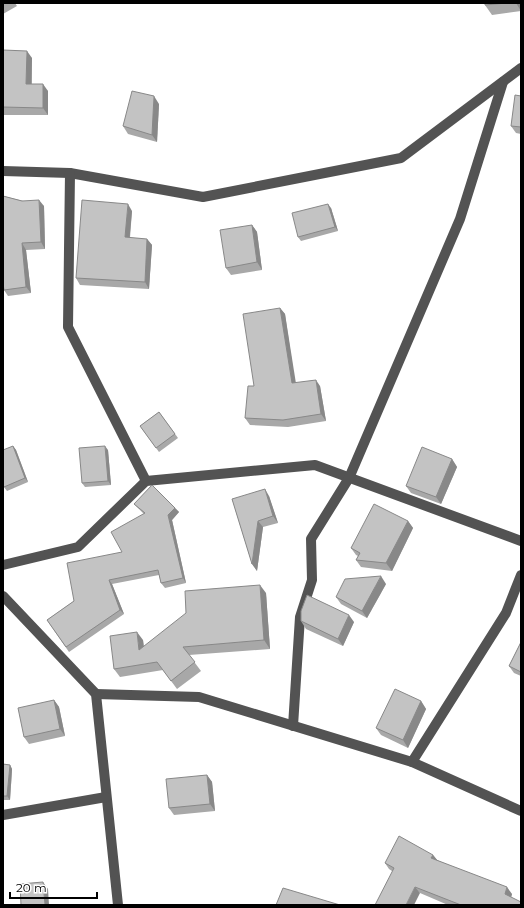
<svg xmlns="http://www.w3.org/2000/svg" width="524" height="908" font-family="Montserrat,sans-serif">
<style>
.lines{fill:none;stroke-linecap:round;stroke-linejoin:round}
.minor{stroke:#535353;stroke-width:10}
.wall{fill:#a8a8a8}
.shaded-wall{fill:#888}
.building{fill:#c3c3c3;stroke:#888}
</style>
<rect width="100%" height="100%" fill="#fff"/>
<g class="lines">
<g class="minor">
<polyline points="3,171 70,173 203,197 401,158 521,68"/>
<polyline points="70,173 68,327 146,481"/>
<polyline points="3,565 78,547 146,481 315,465 521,541"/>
<polyline points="3,596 96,694 118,905"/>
<polyline points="96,694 199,697 412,762 521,811"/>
<polyline points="293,726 300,617 312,580 311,539 349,478 460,219 503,82"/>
<polyline points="412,762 506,613 521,575"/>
<polyline points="3,815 106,797"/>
</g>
</g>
<g class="wall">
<polygon points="3,3 15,3 17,6 3,14"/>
<polygon points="485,3 521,3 521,11 492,15 485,5"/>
<polygon points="3,50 32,58 32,84 48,91 48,115 3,115"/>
<polygon points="521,96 521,134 516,133 511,126"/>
<polygon points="159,104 157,142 128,134 123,126"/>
<polygon points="3,196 44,206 45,249 26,250 31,293 8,296 4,290"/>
<polygon points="331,208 338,231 301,241 298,237"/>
<polygon points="132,211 130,238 147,239 152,245 149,289 80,285 76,278"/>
<polygon points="252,225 257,232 262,270 231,275 226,268"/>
<polygon points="280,308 285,314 295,383 320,386 326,421 288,427 250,425 245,418 254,386"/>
<polygon points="159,412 178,438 159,452 140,426"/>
<polygon points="13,446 16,450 28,482 7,491 4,487"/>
<polygon points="108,450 111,485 85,487 82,483"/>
<polygon points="452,459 457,467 441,504 411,493 406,486"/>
<polygon points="269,496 278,523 263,527 257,571 252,564 232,499"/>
<polygon points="134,504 175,508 179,512 172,520 186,583 165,588 161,583 159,575 112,584 124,614 69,652 47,620 74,601 122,552 144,514"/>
<polygon points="408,521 413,528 392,571 361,567 356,560 358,556 356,555 351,548"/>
<polygon points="386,584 367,618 341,604 336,597"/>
<polygon points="266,593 270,649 189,655 201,671 177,689 163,670 120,677 114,669 143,640 144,647"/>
<polygon points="301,621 354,622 343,646 306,629"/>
<polygon points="521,642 521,676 514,673 509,666"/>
<polygon points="54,700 59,707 65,736 29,744 24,737"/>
<polygon points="421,701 426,709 408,748 381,735 376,728"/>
<polygon points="3,764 10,765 12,769 10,800 3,800"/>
<polygon points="207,775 212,782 215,811 174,815 169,808"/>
<polygon points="433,855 437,860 512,894 511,897 521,905 448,905 420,893 392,871 389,869 385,863"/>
</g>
<g class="shaded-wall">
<polygon points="516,3 521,3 521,11"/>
<polygon points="27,51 32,58 31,91 26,84"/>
<polygon points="43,84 48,91 48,115 43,108"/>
<polygon points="154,96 159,104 157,142 152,135"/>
<polygon points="39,200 44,206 45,249 41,242"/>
<polygon points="128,204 132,211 129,244 125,237"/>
<polygon points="328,204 331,208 338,231 335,227"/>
<polygon points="252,225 257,232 262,270 257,262"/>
<polygon points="147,239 152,245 149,289 145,282"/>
<polygon points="22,243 26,250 31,293 26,287"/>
<polygon points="280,308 285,314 297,390 292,383"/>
<polygon points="316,380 320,386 326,421 321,414"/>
<polygon points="13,446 16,450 28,482 25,478"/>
<polygon points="105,446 108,450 111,485 108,481"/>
<polygon points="452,459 457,467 441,504 436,497"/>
<polygon points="265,489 269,496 278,523 273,516"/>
<polygon points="175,508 179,512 172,520 186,583 183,578 168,515"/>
<polygon points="258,521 263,527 257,571 252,564"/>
<polygon points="408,521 413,528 392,571 386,563"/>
<polygon points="381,576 386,584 367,618 362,611"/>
<polygon points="109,580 112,584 124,614 120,610"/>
<polygon points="260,585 266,593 270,649 264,640"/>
<polygon points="349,615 354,622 343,646 338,639"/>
<polygon points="137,632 143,640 145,659 139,650"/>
<polygon points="54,700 59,707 65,736 60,729"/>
<polygon points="421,701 426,709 408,748 403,740"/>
<polygon points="10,765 12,769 10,800 7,796"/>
<polygon points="207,775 212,782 215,811 210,804"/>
<polygon points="433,855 438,861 431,858"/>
<polygon points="43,882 48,889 49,905 45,905"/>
<polygon points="415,887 420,893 414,905 406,905"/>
<polygon points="507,887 512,894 510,901 505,894"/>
</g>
<g class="building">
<polygon points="485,3 507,3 485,5"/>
<polygon points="3,50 27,51 26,84 43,84 43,108 3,107"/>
<polygon points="132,91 154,96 152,135 123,126"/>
<polygon points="515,95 521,96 521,127 511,126"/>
<polygon points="3,196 22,201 39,200 41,242 22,243 26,287 4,290 3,284"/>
<polygon points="82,200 128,204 125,237 147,239 145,282 76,278"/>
<polygon points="328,204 335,227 298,237 292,213"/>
<polygon points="252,225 257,262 226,268 220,230"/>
<polygon points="280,308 292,383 316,380 321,414 283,420 245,418 248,386 254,386 243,314"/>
<polygon points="159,412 175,434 156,448 140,426"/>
<polygon points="13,446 25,478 4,487 3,484 3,450"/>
<polygon points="105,446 108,481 82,483 79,448"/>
<polygon points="422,447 452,459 436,497 406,486"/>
<polygon points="152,485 175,508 168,515 183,578 161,583 158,570 109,580 120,610 66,647 47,620 74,601 67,563 122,552 111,532 145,513 134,504"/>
<polygon points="265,489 273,516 258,521 252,564 232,499"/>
<polygon points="374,504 408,521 386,563 356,560 360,553 351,548"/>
<polygon points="381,576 362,611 336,597 345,579"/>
<polygon points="260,585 264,640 183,647 195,662 171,681 157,662 114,669 110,636 137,632 139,650 186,613 185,591"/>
<polygon points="307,595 349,615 338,639 301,621 301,611"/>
<polygon points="521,642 521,672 509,666"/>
<polygon points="395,689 421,701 403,740 376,728"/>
<polygon points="54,700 60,729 24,737 18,708"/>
<polygon points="3,764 10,765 7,796 3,796"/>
<polygon points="207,775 210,804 169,808 166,779"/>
<polygon points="399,836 433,855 431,858 507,887 505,894 521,902 521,905 461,905 415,887 406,905 375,905 394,868 385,863"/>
<polygon points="43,882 45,905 21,905 20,884"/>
<polygon points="283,888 340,905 276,905"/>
</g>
<rect width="524" height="908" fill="none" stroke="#000000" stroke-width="8"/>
<path d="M10 892v6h87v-6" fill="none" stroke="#000000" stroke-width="2"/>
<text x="16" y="892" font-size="12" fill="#000000" stroke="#ffffff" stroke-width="3" paint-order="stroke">20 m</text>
</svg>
